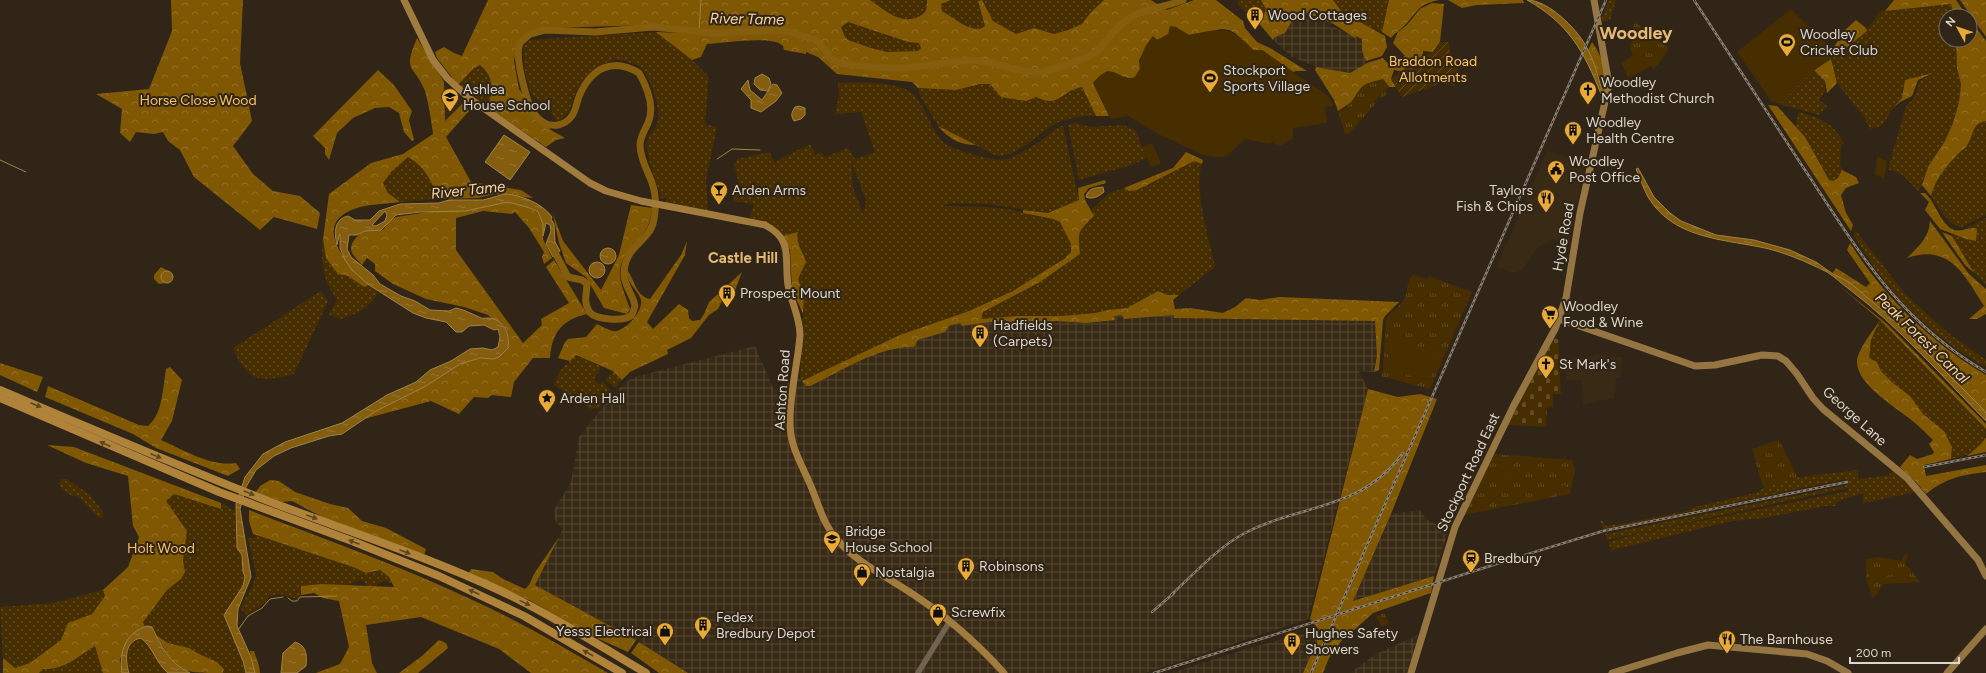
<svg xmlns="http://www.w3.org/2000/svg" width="1986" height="673" font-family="Figtree,sans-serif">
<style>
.built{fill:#382a14}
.industrial{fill:url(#industrial-grid)}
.grass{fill:url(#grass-dots);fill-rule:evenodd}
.forest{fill:url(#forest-crowns);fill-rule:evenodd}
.cemetery{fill:url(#cemetery-stones)}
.park{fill:url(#park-tufts)}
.garden{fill:url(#garden-furrows)}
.pitch{fill:#472e00}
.water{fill:url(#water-ripples);stroke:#9f8247;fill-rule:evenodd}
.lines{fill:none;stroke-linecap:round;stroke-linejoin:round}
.stream{stroke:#9f8247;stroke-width:1}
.river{stroke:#855d0e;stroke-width:7}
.tertiary{stroke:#6f6352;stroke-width:5.5}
.primary{stroke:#957643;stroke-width:7}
.trunk{stroke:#a27c3e;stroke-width:7}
.motorway{stroke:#af8339;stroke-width:8}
.rail-casing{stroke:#898074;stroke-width:2.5}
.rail{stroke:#302516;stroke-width:1;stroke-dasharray:3;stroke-linecap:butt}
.oneway{fill:#5c4622}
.labels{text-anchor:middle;stroke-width:4;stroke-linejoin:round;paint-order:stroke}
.poi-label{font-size:14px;fill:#ddd7cd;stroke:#302516;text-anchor:start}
.park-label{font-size:14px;fill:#fcc263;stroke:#302516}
.street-label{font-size:14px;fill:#ddd7cd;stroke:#302516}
.water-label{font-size:15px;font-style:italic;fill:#f7d4a0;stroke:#302516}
.neighbourhood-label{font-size:15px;font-weight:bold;fill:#e5b975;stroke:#302516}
.district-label{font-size:18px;font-weight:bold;fill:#e5b975;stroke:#302516}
</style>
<defs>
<pattern id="industrial-grid" width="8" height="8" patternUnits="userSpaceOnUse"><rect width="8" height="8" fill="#382a14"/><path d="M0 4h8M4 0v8" fill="none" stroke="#544835"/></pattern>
<pattern id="grass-dots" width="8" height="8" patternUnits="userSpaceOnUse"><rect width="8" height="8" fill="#472e00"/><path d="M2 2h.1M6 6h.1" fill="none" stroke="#614c24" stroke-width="1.8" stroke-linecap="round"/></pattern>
<pattern id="forest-crowns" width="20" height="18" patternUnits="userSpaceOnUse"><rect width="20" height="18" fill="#805804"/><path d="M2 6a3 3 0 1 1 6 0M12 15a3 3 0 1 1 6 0" fill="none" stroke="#926f27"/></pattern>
<pattern id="cemetery-stones" width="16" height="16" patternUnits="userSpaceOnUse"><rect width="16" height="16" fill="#472e00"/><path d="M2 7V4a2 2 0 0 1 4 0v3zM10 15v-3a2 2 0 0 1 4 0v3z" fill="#614c24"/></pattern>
<pattern id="park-tufts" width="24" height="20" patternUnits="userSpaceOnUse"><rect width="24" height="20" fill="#472e00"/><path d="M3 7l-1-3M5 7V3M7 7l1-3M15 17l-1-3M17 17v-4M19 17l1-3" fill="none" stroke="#614c24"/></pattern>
<pattern id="garden-furrows" width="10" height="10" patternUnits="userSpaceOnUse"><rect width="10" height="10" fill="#472e00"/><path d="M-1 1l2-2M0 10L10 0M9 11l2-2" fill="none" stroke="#614c24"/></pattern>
<pattern id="water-ripples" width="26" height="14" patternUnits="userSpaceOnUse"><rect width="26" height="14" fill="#855d0e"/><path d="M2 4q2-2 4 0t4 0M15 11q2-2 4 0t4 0" fill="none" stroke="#967430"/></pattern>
</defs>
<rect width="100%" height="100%" fill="#302516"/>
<g class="built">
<polygon points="444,84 464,102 445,122 445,91"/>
<polygon points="1547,151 1586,161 1569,242 1551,241 1538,247 1523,269 1515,273 1496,268"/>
<polygon points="1600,355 1623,357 1621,378 1616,378 1614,398 1583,405 1581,380 1566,381 1565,359"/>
</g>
<g class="industrial">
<polygon points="1302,11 1332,23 1330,27 1333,28 1334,27 1355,37 1356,36 1362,39 1362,52 1367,63 1350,73 1316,67 1292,57 1273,40 1275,37 1285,33 1294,18"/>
<polygon points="1123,315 1124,319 1174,315 1175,318 1376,321 1377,356 1374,372 1359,371 1368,389 1308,619 1145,673 688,673 638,641 535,585 562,530 555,520 554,510 571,482 579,437 614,393 631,378 755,346 774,390 801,377 885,348 914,347 918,340 945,332 949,326 960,323 963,326 1006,320 1006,328 1056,321 1086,323 1115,319 1114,316"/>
<polygon points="1420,510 1426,519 1448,531 1434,576 1353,601 1391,514"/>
<polygon points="1321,631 1303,673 1171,673 1252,647 1303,634"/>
<polygon points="1418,635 1408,673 1350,673 1376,654"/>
</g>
<g class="grass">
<path d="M870,0H927C927,8 927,12 920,16C901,26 885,10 870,0Z"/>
<path d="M951,0H978L985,26C974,36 953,17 942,11L941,4Z"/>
<polygon points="982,0 1104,0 1090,13 1082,24 1068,30 1054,34 1034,28 1016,34 993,21"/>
<polygon points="1239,0 1261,0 1266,9 1263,17 1256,20 1237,4"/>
<polygon points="1333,0 1389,0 1382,32 1368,27 1342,12"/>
<polygon points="1609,0 1616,0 1610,20 1602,22 1601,20"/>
<path d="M1951,4L1954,16H1946V40H1956L1957,68L1961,84L1959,102L1953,123L1945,141L1928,167L1922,185L1918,191L1903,175L1888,169L1906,106L1914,98L1920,81L1932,74L1905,80L1902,98L1893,108L1884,123L1880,127L1870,129L1864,117L1837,83L1831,59C1850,52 1869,27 1881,11Z"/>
<polygon points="847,22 908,42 920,43 921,47 919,51 887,52 871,48 848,40 845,37 841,27"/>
<path d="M656,32L692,60L709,77L705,124L717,127L706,179L708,211L666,203V199L661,198C657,183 647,161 647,145C646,135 656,130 658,121C661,109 650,75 640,67C634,63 623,61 617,59L595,68L585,78L576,91L569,111L558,123L549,110L533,96L529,88L524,67L523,47L529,40Z"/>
<path d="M480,65C494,76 494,92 487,107L458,85L474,68Z"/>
<polygon points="1814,70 1825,81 1825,92 1819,100 1827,106 1819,115 1780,104"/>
<path d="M838,83C860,83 884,81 905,89C924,96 930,131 944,143C951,149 990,160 1000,160C1010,161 1037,144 1046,137C1051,133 1057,126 1063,126L1079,200L1048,213L988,204L951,203L943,206L987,207L1013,210L1034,216L1053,219L1060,222L1071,244V252L1064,259L1013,291L969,311L900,335L802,381L800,378L804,295L797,282L803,251L797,241L798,232L782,236L749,219L754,204L733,201L735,195L733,193L740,189L734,164L738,159L769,152L775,162L810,144L816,155L821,152L825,157L848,148L855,159L875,152L861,112L835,114L839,96ZM852,163L866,201L863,214L853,187Z"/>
<path d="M980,84H990C1001,97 1021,102 1036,97C1060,109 1061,91 1082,87L1096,116C1082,116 1071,117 1059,122C1039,131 1021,156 997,156L938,126L919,94L918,88L956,90Z"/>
<path d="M1799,112C1822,119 1833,122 1844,144L1841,145L1840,165L1842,170L1838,178L1833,181L1829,180L1795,127Z"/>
<path d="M1986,121V215L1962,227C1948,226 1938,206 1931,196C1936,178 1945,168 1957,155C1961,151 1966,148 1968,144C1974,134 1972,123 1986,121Z"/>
<polygon points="1075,123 1091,127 1123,125 1135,130 1147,158 1131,165 1079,180 1068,125"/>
<path d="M408,157C425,167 432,181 438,199L400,202L388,193L383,183L391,172Z"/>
<path d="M1194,161L1202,164C1193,188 1210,241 1215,267L1179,295H1167L1158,291L1127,308L1108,310L1095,313L1063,316H1017L981,319L983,312L1040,282L1080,254C1078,231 1077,233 1094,217L1091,210L1109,193L1124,188L1125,189L1137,190Z"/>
<polygon points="1986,218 1986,285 1974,273 1952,236 1973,227 1965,229"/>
<path d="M1856,231L1906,295L1952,336L1986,360V367C1947,346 1910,314 1882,278C1872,265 1863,249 1853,235Z"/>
<path d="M323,239L326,258L338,274L348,276L364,287L369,285L378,292C370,309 357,313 341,319L329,315L337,299C323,282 320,260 323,239Z"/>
<path d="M321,291L328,301L294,374C260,383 247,382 233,348Z"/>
<path d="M1880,320L1986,429C1986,448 1968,456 1951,459L1952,447L1944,431L1923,414L1910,396L1893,383L1881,371L1877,362L1869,358L1871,341Z"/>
<polygon points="575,355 600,366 600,370 594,379 600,385 603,381 611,391 598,408 591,409 554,385 560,371"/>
<polygon points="613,371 622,380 615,388 605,380"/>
<path d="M1857,470L1859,479L1889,475L1893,471L1916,492L1863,503V493L1836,502V506H1825L1764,518L1732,521L1612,550L1608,542L1641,533L1848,491V488L1607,540L1605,534L1847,485L1846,479L1604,530L1600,521L1602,520L1605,526L1627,523L1691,510V508L1759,492C1772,476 1835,474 1857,470Z"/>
<path d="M61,479H67L90,495L103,512V517L98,518L78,496C70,497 64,491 59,485Z"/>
<polygon points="174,494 221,509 221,503 235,511 237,548 242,555 243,571 245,577 243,586 225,615 243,661 246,673 223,673 224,669 217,662 199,654 189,648 168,643 156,635 152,627 145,627 143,622 167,590 181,579 184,572 183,561 187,531 166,501"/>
<polygon points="256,535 353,567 366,573 380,570 389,577 392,583 383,581 375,587 367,587 364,582 360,580 346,586 321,584 301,586 301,595 297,599 280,594 270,596 265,603 247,615 240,608 252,587 256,575 248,538 253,538"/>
<polygon points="103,590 105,595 92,614 68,623 61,640 30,663 15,668 3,658 0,607 53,603"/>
<path d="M141,638C153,647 157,663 168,673H129C125,660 124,641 141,638Z"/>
<path d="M95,646L103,673H39L43,669C65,670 78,657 95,646Z"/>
</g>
<g class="forest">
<polygon points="171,0 243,0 240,63 252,121 233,146 253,174 273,191 300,196 320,213 317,229 274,217 260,230 194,177 180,150 168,141 163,132 154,134 136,132 130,142 120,133 122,109 96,94 149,89 172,31"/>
<path d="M488,0H870C885,10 901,26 920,16C927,12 927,8 927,0H951L941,4L942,11C953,17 974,36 985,26L978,1L982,0L993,21L1016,34L1034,28L1054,34L1068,30L1082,24L1090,13L1104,0H1151L1167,10L1194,0H1216L1243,21L1245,28L1257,42L1270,48L1307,71H1296L1293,72L1262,50H1253L1235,33L1229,30L1222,29L1189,35L1173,27L1169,37L1157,40L1153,37L1139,60L1140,69L1135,77C1124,82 1116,69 1106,72C1101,74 1096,80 1093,83L1109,116H1096L1082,87C1060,91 1060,109 1036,97L1026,101L1001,97L990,84H980L956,90L918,88L912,82L837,74L818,57L806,52V54L784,50L783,46C772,35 724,43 707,44L701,57L692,60L656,32L704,34L703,29L648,25L551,28L530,31L518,41L514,61L519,89L551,130L565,138L556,140L546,147L487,107C494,92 494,76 480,65L474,68L458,85L437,58L435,52L444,47L454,53L462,56ZM848,22L908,42L919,43L921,48L918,51L887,52L871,48L848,40L845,37L841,27Z"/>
<polygon points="1261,0 1333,0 1342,12 1385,36 1387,47 1382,56 1366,61 1362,51 1362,39 1356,36 1355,38 1332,23 1302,11 1294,18 1285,33 1275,37 1273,40 1256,20 1263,17 1266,9"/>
<path d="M1389,0H1439C1420,4 1419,9 1407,23C1403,28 1396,32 1391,38L1382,32Z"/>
<polygon points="1448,0 1523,0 1524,3 1477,5 1462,8"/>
<polygon points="1894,0 1956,0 1967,16 1954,16 1951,4 1885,11"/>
<polygon points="1960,0 1986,0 1986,37"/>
<polygon points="1432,3 1444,4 1440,42 1433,52 1423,51 1423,56 1405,72 1394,70 1391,79 1396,87 1389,87 1383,79 1357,95 1353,101 1338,111 1334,100 1315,70 1316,67 1350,73 1367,63 1383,58 1391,67 1405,56 1393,43 1398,32 1407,25 1420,9"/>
<polygon points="1856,20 1866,28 1867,31 1834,58 1832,50 1844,31"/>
<path d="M1970,20L1986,41V121C1972,123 1974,134 1968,144C1966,148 1961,151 1957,155C1945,168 1936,178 1931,196L1922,185L1928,167L1945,141L1953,123L1959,102L1961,84L1957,68L1956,40H1970Z"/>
<path d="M417,38L444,82L445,121L464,102L469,111L446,137L471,182L521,190L533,198L495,194L478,198L438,199C432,181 425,167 408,157L391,172L383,183L388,193L400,202C386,204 368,204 354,209C310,225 348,266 369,285L364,287L348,276L338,274L326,258L323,239L329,194L371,163L403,154L433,134C431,120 429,105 425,91C414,63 402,74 417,38Z"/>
<path d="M1592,42C1604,59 1608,75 1603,96L1599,76L1588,50Z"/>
<polygon points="1831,59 1837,83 1827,93 1825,81 1814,70"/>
<polygon points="378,70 394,85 412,111 409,120 414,140 412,141 404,132 399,113 389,107 375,108 353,118 337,133 329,160 325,154 325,148 313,136"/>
<polygon points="1933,73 1918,80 1912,96 1900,102 1893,108 1902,98 1905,80"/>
<polygon points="1768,105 1777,106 1805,137 1829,180 1833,181 1838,178 1842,170 1856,177 1859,183 1846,188 1841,195 1846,213 1853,225 1851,231"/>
<path d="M938,126L976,145C959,145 948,138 938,126Z"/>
<polygon points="1186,152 1203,160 1202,164 1194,161 1137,190 1129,191 1124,188 1173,168"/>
<path d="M1105,180L1106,183L1089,188L1084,194L1085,200L1094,216C1077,233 1078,231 1080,254L1040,282L983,312L981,319L1017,316H1063L1095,313L1108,310L1127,308L1158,291L1167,295H1179L1173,300L1175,309L1190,308L1223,313L1235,307L1246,298L1260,300L1279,297L1399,302L1385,316L1383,320L1379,370L1374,372L1377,356L1375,321L1174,318V315L1124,319L1122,315L1114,316L1115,320L1086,323L1056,321L1006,328V320L962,326L960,323L949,326L945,332L918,340L914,347C879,346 841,371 810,386H806L802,381L900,335L969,311L1013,291L1064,259L1071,252V244L1060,222L1053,219L1023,213V210L1048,213L1079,200L1078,188Z"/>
<path d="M1920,193H1925C1936,203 1939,221 1952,229C1960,234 1969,225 1977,229L1976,241L1966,239L1940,229L1925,210L1929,202Z"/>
<path d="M508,202L530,208L538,213L543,224V239L552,258L544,264L542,257L544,252L529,228L515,212L512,214L483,211L456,218V250L523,343L542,325L541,319L569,303L546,267L554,260L587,314C562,320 552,332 550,358H533L514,382L511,397L492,395L488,398L474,397L459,414L431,401L360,420L392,401L426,386L460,364L480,358L494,359L499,357L508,348C509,338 508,327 499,322C495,319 491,319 488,315L464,307L426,299L393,284L375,271V264L367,258L362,265C354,256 346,250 355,239C358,236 360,233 364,231C370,229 377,231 383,230L391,219L396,217L434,211H465Z"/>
<path d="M631,205L652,208C651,216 650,224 645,231C636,246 623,250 620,270C619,283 626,297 630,309L627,314L604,308L586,277L566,263L559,243L553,214L563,241L601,290L619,255Z"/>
<path d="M1930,221L1969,274L1986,289V314L1977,319H1969L1984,306C1965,276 1950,243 1907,258C1918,247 1929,238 1930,221Z"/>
<path d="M798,232C795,242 803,252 806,262L798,279L804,295L803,314L792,289L790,250L782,236Z"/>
<polygon points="1942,232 1952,236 1974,273 1965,265"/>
<path d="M687,241L685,255L647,322L653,329L679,304L688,310L689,318L692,321L700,320L704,314L709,302L742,272L732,298L723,299L718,309L709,315L691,338L667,350L668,354L630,372L622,380L613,371L576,355L570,361L558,358L565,342L568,339L586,337L597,324C603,327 611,332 617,331C628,328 643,311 641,300C638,289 626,284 627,270C634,277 635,296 650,299L681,255Z"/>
<path d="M1850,243C1885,298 1930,342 1986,375V413L1884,311L1849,282L1832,274L1836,268L1866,287L1870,283L1847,250Z"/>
<polygon points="161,267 172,273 165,271 161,279 166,283 159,284 154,279 154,275"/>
<path d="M1837,284L1887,324L1986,424V429L1880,320L1871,340L1869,358L1877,362L1881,371L1893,383L1910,396L1923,414L1944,431L1952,447L1951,459L1924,465L1926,476L1986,465V472C1961,475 1946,478 1926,494L1915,481L1900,467L1910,455L1917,459L1933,454L1934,452L1929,444L1933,440C1927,434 1921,428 1915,423C1899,409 1858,386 1857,363C1856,351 1874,330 1880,320Z"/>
<polygon points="0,363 43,377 37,392 0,375"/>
<path d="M170,367L182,380L172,421L161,440C184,450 211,467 236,463L240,469L228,476L156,448L133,434L45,397L48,386L139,425L148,426C163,414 163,386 166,369Z"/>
<polygon points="1368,389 1398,397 1420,394 1437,399 1391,514 1353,601 1434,576 1431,593 1373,613 1352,632 1345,636 1329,658 1323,673 1303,673 1321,632 1310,619"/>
<polygon points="1986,437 1986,452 1967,456 1981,444"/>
<path d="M47,445L74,447L221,503V509L174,494L166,501L187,531L183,561L185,572L181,579L167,590L143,622L145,627L136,631L120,659L122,673H103L95,646C77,657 65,670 43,669L39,673H3V658L15,668L30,663L61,640L68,623L92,614L105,596L103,590L128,567L139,537L133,526L128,476L86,463Z"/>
<polygon points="270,480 279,481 295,492 330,504 348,508 362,521 386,528 426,549 424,555 326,519 292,501 282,502 256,492 260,486"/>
<path d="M249,510C322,538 396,564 466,597C515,619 562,646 608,673H531L499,649L421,617L366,625L372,663L377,673H316L340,664L349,647L339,601L323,598L314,593L301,595V586L321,584L394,587L389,577L380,570L366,573L353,567L253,534L249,521Z"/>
<polygon points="559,537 535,585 636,640 628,652 592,636 529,600 468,574 471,569 493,572 503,579 525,589 529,585 534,574"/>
<path d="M156,635L168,643L189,648L199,654L217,662L224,669L223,673C179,673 179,673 156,635Z"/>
<polygon points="439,640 446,643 448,648 418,673 399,673 422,656"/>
<polygon points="639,642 688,673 659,673 631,653"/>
<polygon points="250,651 254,651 259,666 260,673 255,673"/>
</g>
<polygon class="cemetery" points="1553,338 1558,339 1561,394 1553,394 1553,407 1547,408 1546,427 1508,425"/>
<g class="park">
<polygon points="1634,22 1648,31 1653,25 1669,49 1654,70 1651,66 1629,78 1621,63 1633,55 1629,45 1632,42"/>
<path d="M1383,79L1389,87L1386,91L1387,94L1381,98L1379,97L1374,101L1376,103L1350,133L1345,134L1338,111C1351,107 1353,98 1360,89C1365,82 1376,81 1383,79Z"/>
<path d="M1413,275L1426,279L1429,276L1472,292L1430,389L1381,376L1383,370L1386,320C1389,312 1398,309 1403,301C1409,293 1405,283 1413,275Z"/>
<polygon points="1779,440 1798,478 1763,487 1752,449"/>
<polygon points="1494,454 1572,460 1575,470 1570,494 1464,515"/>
<polygon points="1905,554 1908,556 1905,563 1920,582 1884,584 1873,598 1866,579 1866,559 1880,557 1901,561"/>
<polygon points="1384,613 1389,623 1382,627 1376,616"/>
</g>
<polygon class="garden" points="1440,42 1449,42 1450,52 1460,73 1454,86 1442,83 1402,97 1391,79 1423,55 1433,52"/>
<g class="pitch">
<polygon points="1791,9 1830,47 1835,56 1812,72 1780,104 1772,102 1737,52"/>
<path d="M1170,26L1176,27L1189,35C1220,29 1230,24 1253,50H1262L1266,53L1328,96L1334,106L1325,107L1327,123L1293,128V139L1280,146L1274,144L1275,140L1269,144L1245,139L1226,157H1213L1203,155L1160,135L1128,116L1111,119L1093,83C1096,80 1101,74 1106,72C1115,69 1124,82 1135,77L1140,69C1139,57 1145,45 1153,36L1157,40L1168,34Z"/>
<polygon points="1637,55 1645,68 1630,77 1624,63"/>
<polygon points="1152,143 1161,163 1151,167 1142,147"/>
<polygon points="1877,156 1887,161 1884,179 1875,174"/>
<polygon points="1392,341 1437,351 1430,380 1385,370"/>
<polygon points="1492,467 1509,475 1505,483 1488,474"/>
<path d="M1565,485L1566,489C1559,490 1557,495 1550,496L1548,489Z"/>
<polygon points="1891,566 1894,574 1877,578 1875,571"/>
</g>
<g class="water">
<path d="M1527,0C1548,0 1576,28 1586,46C1594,61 1599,77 1602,93L1601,94C1584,51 1568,23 1527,0Z"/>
<polygon points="762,74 769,78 771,84 768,91 760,90 754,84 755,78"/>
<polygon points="748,80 750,90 762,100 773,84 777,85 782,93 776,101 761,112 751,108 751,100 741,89"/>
<path d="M799,106L805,108V115L801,119L794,121C790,115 792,112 795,107Z"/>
<polygon points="504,135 530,152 510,180 485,162"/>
<path d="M1638,168L1654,197L1670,213L1681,221L1716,235L1754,240L1790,250L1816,262L1833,274L1849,282L1893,319L1981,407L1986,413V421C1942,376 1899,327 1849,289C1842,284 1835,277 1827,272C1807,262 1782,251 1760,247C1719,239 1672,237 1648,197C1643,188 1640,178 1636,169Z"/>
<path d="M1103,187L1104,192C1099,196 1093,200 1086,197C1088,188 1095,188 1103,187Z"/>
<path d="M505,194C521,195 542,203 552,217L551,219L554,224L555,242L560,251L553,257L546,244L551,231L550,225L546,223L543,236V224L538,212L530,208L508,202L465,211L420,212L396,215L381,230L365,231L357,235H349L347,249L351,257L373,275L380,284L401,296L415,301L430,310L449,311L456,308C465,310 470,313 479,317C482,319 485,318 488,318C504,319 510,334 508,348L499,357L494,359L480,358L460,364L426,386L376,411L342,434L329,436L291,448L274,456L256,470L246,487L240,509L251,577L238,609L237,626L251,657L255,673H246L243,661L224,615L243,586L245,577L243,571L242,555L237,548L236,504L245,477L263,454L285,442L342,423L387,395L416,382L430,370L451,361L470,349L483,348L492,350L498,347L500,337L498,329L494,330L484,325L469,326L462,332H456L446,322L426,318L413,313L369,285L352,270L345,260L340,248V234L339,236L337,245C334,233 334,219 348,216L355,220H370L379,211L400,204L439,203L449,200H483ZM385,211L387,215L385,221L376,226L372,225Z"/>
<circle cx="608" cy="256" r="8"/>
<circle cx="597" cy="270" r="8"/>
<circle cx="167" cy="277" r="6"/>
<path d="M148,626L152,627C161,646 170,664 190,673H168C156,663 153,647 141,638C124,641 125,660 129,673H122C119,652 125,632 148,626Z"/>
<path d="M295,642C307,646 307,655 306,666L297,673H281L283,653Z"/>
</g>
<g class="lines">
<g class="stream">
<polyline points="699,31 701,0"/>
<polyline points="717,159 732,149 760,150"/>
<polyline points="0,160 26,172"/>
<polyline points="288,598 292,601 297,601 300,597 337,596"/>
<polyline points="238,630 248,616 262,608 270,599 283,597"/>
</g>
<path class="river" d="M552,247L568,277L582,280L587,284C587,293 583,302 589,311C594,320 624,322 632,315L635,306C633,294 624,286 624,274C624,245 651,242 654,219C656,208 656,194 652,183C648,171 640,159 640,145C640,137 645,130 648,123C655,107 647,87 639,73C613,57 592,68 580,94C576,102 577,110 571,117C568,121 563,124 558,125C538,128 529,107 525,91C522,80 515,54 520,43L530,34L545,30L595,32L653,27L714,33L782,30L817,40L832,59L839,63C860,66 882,69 903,68C931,67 959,57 987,62C1007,65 1028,77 1050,70C1062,66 1088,59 1097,51C1109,40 1116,25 1131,17C1147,8 1166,7 1183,0"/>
<polyline class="tertiary" points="918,673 950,621"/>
<g class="primary">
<polyline points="1559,319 1695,366 1715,365 1762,355 1778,356 1786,361 1797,374 1813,398 1823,409 1907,478 1978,560 1986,576"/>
<polyline points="1411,673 1455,527 1514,405 1555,329 1566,298 1580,213 1609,84 1594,0"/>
<polyline points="1612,673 1677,653 1708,645 1807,654 1827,661 1848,673"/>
<polyline points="1947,673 1986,629"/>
</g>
<path class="trunk" d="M404,0L433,60L447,78L469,98L590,183L606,191L641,201L765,225C794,240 784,259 788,285C791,302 800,317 800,335C798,366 784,415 793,444C798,461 808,477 814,494C820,509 824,524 835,537C854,561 882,574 908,591C944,614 976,642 1004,673"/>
<g class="motorway">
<path d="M0,390C92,429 183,468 276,504C351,532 428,557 501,591C551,615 599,645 646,673"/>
<polyline points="0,398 219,492 352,541 439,576 524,616 622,673"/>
</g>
<g class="rail-casing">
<g id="rail">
<path d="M1694,0C1730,56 1767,111 1803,167C1858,250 1897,320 1986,372"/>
<polyline points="1924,467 1986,455"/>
<path d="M1171,595C1194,574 1216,549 1243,534C1301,503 1360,512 1403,453"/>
<polyline points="1152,612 1174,593"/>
<polyline points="1154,673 1515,558 1603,531 1847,482"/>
<polyline points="1311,673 1606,0"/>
</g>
</g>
<use href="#rail" class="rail"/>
</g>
<defs><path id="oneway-solid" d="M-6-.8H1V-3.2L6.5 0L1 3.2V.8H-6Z"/></defs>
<g class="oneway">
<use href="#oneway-solid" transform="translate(36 405) rotate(23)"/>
<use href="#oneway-solid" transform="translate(105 444) rotate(-156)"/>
<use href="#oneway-solid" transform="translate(156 456) rotate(22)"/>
<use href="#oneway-solid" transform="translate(249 493) rotate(22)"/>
<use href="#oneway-solid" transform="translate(312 517) rotate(20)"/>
<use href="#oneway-solid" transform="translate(354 542) rotate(-159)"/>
<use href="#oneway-solid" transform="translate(405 552) rotate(21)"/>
<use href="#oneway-solid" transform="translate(474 592) rotate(-156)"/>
<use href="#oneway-solid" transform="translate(525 603) rotate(26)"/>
<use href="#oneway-solid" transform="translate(588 653) rotate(-150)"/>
</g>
<defs>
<g id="building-pin" transform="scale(0.9)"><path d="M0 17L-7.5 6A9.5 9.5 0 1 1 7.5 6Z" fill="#eaaa38" stroke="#302516"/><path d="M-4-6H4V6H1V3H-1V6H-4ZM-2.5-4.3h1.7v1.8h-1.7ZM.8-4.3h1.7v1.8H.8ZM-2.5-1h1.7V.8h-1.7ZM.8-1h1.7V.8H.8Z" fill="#111"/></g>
<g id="stadium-pin" transform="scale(0.9)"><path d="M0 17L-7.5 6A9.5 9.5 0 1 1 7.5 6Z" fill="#eaaa38" stroke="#302516"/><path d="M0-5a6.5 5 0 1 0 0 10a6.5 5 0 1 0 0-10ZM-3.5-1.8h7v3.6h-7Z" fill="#111"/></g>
<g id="church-pin" transform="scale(0.9)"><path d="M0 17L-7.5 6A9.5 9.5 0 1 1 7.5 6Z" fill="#eaaa38" stroke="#302516"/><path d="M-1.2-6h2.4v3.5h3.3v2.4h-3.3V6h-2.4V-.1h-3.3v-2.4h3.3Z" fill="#111"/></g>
<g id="school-pin" transform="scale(0.9)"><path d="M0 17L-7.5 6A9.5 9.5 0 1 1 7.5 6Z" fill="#eaaa38" stroke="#302516"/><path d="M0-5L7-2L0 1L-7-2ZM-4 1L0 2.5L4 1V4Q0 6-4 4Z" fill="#111"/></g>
<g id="civic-pin" transform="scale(0.9)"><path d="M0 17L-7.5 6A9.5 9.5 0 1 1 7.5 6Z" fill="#eaaa38" stroke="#302516"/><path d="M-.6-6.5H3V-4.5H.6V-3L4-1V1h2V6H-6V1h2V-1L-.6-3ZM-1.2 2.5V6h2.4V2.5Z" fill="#111"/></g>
<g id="bar-pin" transform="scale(0.9)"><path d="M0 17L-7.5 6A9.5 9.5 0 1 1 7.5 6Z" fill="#eaaa38" stroke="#302516"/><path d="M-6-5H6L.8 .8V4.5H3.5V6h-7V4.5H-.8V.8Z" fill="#111"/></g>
<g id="restaurant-pin" transform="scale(0.9)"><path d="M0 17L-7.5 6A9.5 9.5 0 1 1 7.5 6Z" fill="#eaaa38" stroke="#302516"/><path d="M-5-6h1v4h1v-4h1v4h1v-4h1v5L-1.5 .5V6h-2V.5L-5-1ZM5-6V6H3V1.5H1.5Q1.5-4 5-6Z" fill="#111"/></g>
<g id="supermarket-pin" transform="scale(0.9)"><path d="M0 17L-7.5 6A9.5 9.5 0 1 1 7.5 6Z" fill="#eaaa38" stroke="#302516"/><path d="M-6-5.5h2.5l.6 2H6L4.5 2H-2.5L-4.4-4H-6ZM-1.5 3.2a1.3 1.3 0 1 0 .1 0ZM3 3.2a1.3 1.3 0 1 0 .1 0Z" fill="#111"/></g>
<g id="sight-pin" transform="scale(0.9)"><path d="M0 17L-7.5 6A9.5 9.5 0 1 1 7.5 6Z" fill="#eaaa38" stroke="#302516"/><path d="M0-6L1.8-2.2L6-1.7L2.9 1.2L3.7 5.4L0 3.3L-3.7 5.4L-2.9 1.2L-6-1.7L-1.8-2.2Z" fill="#111"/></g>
<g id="station-pin" transform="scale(0.9)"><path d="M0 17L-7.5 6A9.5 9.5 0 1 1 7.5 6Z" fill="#eaaa38" stroke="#302516"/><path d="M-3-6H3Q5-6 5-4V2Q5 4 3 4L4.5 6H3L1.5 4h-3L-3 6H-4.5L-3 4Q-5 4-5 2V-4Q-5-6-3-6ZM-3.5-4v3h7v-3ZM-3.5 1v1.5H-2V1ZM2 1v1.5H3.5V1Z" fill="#111"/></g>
<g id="shop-pin" transform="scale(0.9)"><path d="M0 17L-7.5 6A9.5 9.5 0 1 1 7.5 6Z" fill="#eaaa38" stroke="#302516"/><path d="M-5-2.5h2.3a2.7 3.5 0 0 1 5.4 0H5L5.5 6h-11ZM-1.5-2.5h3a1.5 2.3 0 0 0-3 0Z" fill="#111"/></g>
</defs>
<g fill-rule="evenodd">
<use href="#building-pin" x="1255" y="15"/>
<use href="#stadium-pin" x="1787" y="42"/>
<use href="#stadium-pin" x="1210" y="78"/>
<use href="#church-pin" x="1588" y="90"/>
<use href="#school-pin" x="450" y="97"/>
<use href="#building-pin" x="1573" y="130"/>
<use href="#civic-pin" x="1556" y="169"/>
<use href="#bar-pin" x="719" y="190"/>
<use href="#restaurant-pin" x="1546" y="198"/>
<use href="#building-pin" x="727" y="293"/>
<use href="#supermarket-pin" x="1550" y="314"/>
<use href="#building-pin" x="980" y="333"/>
<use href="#church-pin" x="1546" y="364"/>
<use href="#sight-pin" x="547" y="398"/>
<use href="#school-pin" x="832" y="539"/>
<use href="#station-pin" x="1471" y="558"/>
<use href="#building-pin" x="966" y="566"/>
<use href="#shop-pin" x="862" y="572"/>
<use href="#shop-pin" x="938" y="612"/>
<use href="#building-pin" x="703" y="625"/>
<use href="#shop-pin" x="665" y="631"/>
<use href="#restaurant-pin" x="1727" y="639"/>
<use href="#building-pin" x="1292" y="641"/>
</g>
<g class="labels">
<g class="poi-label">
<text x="1268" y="20">Wood Cottages</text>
<text x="1800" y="39">Woodley<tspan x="1800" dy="16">Cricket Club</tspan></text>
<text x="1223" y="75">Stockport<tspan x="1223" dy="16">Sports Village</tspan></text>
<text x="1601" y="87">Woodley<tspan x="1601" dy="16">Methodist Church</tspan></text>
<text x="463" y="94">Ashlea<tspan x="463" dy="16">House School</tspan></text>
<text x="1586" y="127">Woodley<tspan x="1586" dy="16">Health Centre</tspan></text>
<text x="1569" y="166">Woodley<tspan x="1569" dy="16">Post Office</tspan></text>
<text x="732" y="195">Arden Arms</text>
<text x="1533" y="195" text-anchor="end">Taylors<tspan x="1533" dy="16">Fish &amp; Chips</tspan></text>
<text x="740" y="298">Prospect Mount</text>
<text x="1563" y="311">Woodley<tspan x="1563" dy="16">Food &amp; Wine</tspan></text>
<text x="993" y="330">Hadfields<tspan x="993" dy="16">(Carpets)</tspan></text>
<text x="1559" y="369">St Mark's</text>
<text x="560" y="403">Arden Hall</text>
<text x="845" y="536">Bridge<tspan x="845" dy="16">House School</tspan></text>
<text x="1484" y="563">Bredbury</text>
<text x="979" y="571">Robinsons</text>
<text x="875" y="577">Nostalgia</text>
<text x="951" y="617">Screwfix</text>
<text x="716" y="622">Fedex<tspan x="716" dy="16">Bredbury Depot</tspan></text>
<text x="652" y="636" text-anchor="end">Yesss Electrical</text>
<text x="1305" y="638">Hughes Safety<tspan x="1305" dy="16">Showers</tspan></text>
<text x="1740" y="644">The Barnhouse</text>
</g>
<g class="park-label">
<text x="1433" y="66">Braddon Road<tspan x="1433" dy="16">Allotments</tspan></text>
<text x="198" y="105">Horse Close Wood</text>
<text x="161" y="553">Holt Wood</text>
</g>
<g class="street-label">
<text transform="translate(1563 237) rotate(-80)" y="5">Hyde Road</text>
<text transform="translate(782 390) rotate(-86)" y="5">Ashton Road</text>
<text transform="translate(1855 416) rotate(42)" y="5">George Lane</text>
<text transform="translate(1468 472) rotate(-65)" y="5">Stockport Road East</text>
</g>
<g class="water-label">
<text transform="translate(747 19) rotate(1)" y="5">River Tame</text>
<text transform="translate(468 190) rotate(-6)" y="5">River Tame</text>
<text transform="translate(1922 338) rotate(44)" y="5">Peak Forest Canal</text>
</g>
<g class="neighbourhood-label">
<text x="743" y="263">Castle Hill</text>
</g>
<g class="district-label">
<text x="1636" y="39">Woodley</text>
</g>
</g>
<g transform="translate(1958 28) rotate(310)"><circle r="19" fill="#302516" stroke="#756c5f"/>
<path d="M0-3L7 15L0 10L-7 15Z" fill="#eaaa38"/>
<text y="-6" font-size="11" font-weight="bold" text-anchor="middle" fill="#ddd7cd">N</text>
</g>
<path d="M1850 657v6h109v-6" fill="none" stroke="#ddd7cd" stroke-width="2"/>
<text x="1856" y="657" font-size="12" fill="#ddd7cd" stroke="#302516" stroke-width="3" paint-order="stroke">200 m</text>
</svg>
